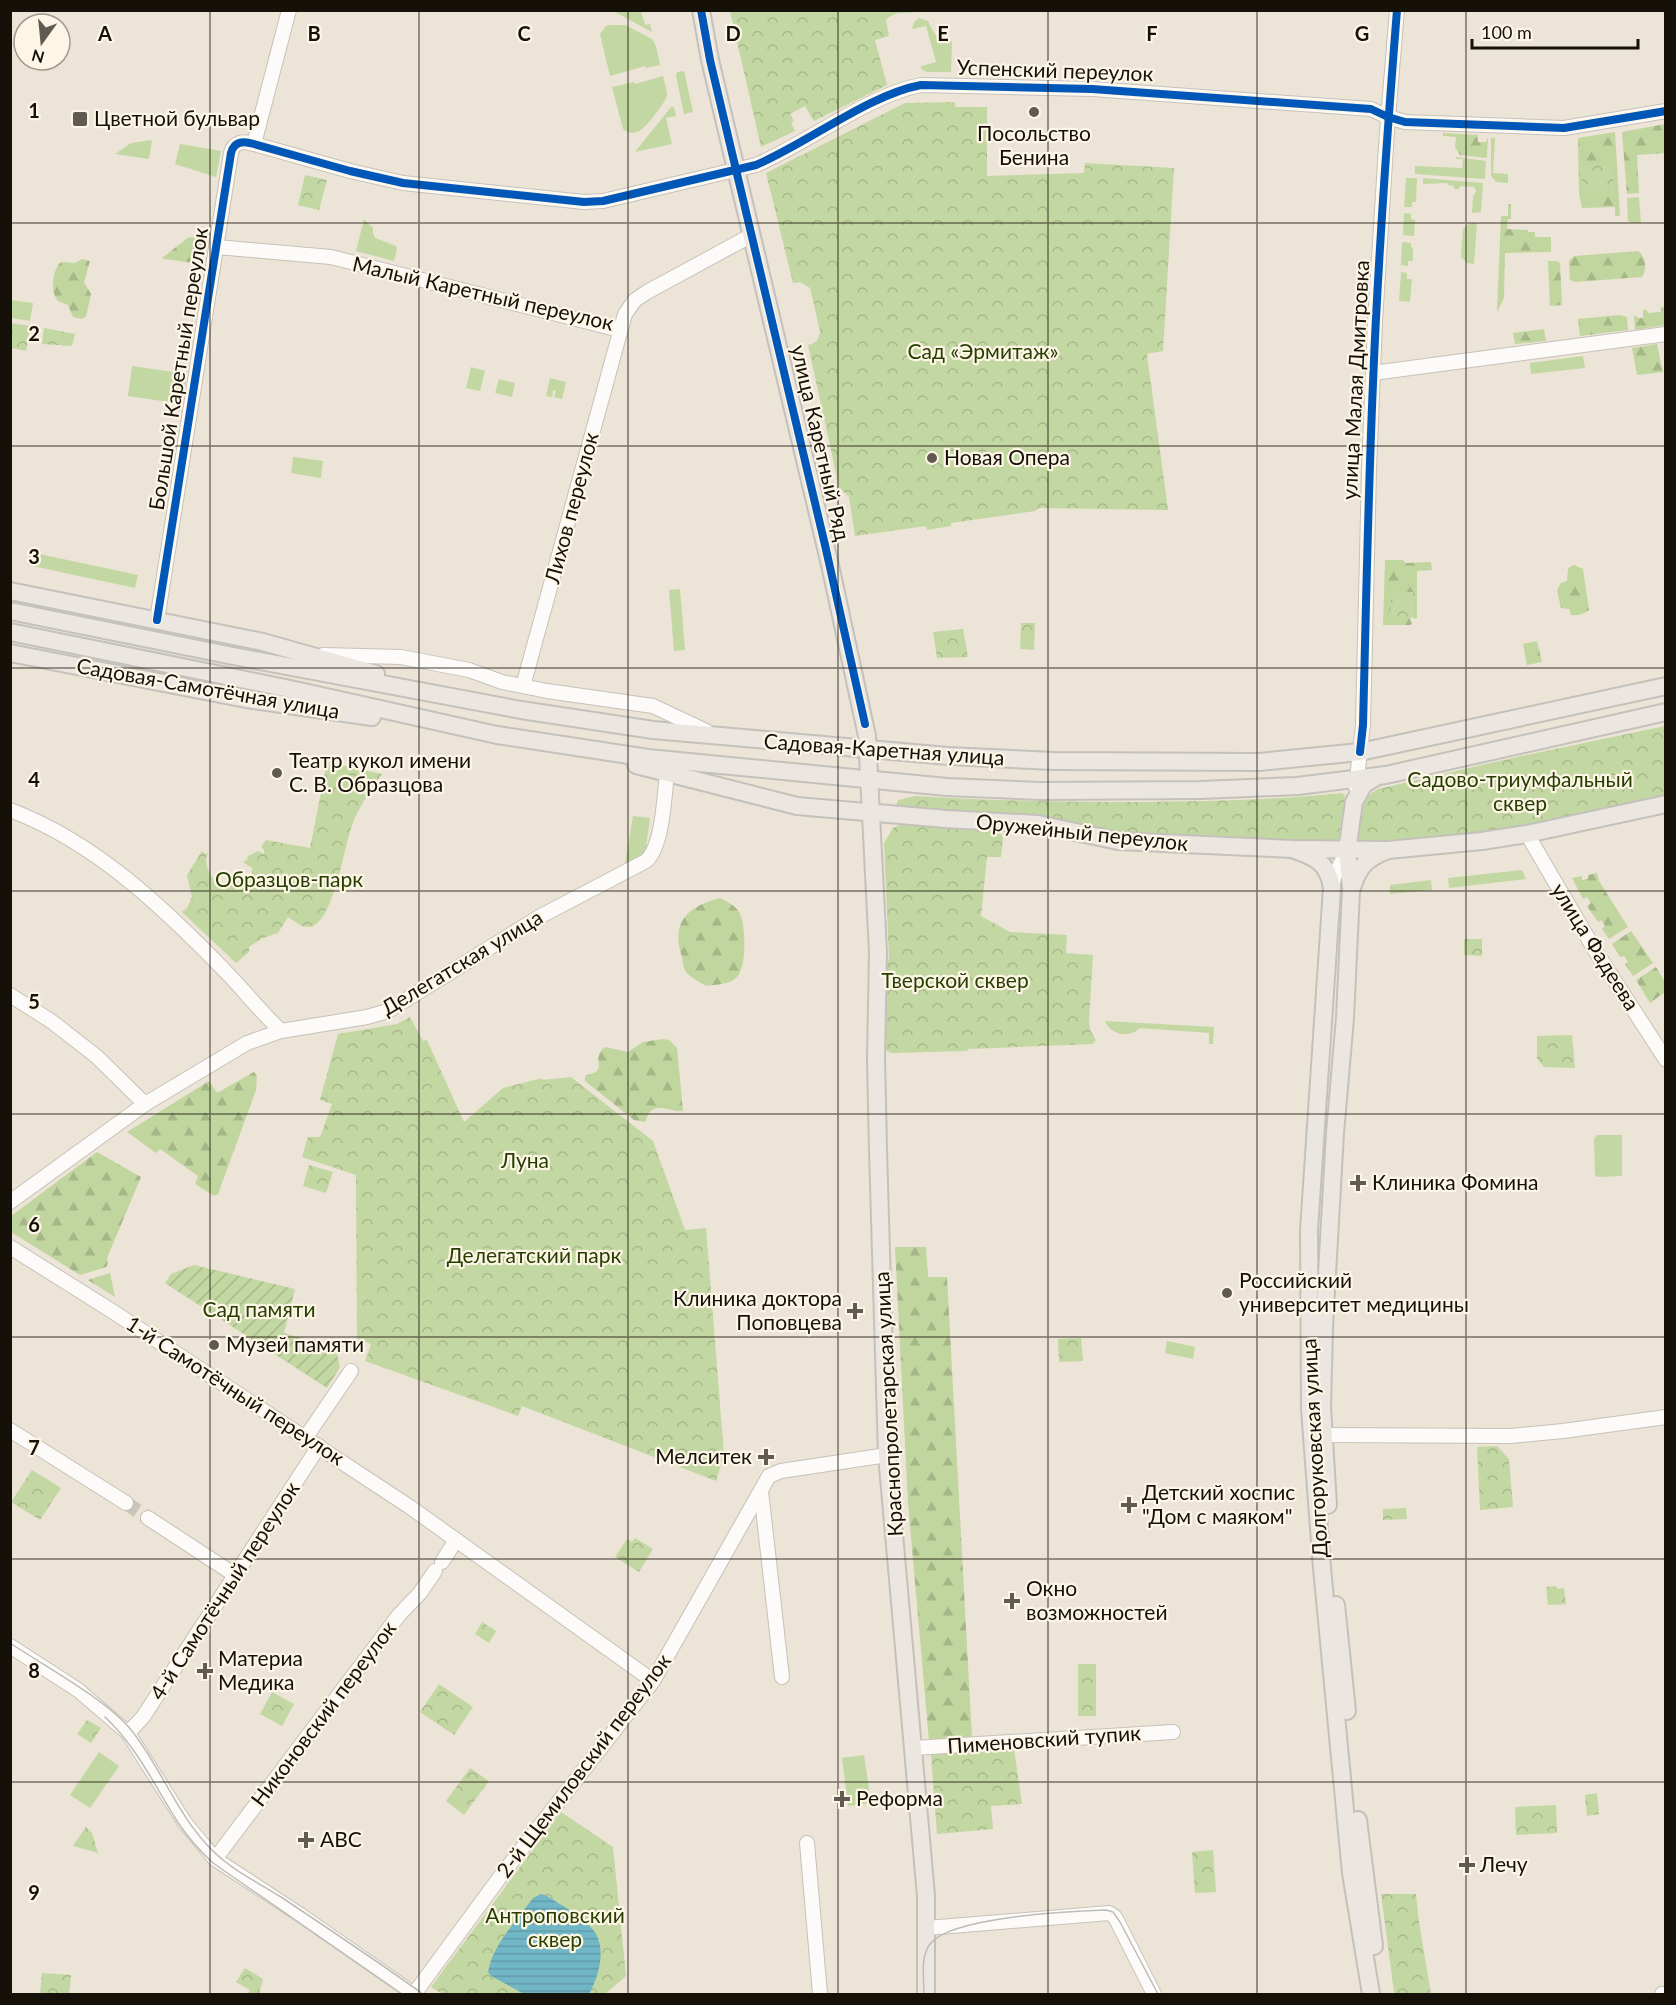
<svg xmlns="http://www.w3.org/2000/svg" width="1676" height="2005" font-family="Lato,sans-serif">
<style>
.grass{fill:#c3d7a2}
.forest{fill:url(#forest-firs)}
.park{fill:url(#park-crowns)}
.garden{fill:url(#garden-furrows)}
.water{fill:url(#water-rules)}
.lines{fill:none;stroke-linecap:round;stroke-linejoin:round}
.minor-tunnel{stroke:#ccc4b8;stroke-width:14;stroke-dasharray:14 7;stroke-linecap:butt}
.minor-casing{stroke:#c7c1b7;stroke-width:16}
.major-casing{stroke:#c4c1bb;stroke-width:20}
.minor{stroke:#fcfbf9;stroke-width:14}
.major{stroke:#ece6e1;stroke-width:16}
.tram{stroke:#bebcb9;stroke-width:1.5}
.major-bridge-casing{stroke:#c4c1bb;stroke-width:20;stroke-linecap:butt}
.major-bridge{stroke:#ece6e1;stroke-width:16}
.cycleway-casing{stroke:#fdf5e6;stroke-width:11}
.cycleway{stroke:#0057b8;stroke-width:8}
.grid{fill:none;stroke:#151008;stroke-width:1.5;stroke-opacity:0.55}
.poi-dot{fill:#605a50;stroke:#fdf5e6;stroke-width:2}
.labels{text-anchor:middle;stroke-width:4.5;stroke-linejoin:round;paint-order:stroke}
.street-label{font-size:21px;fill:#151008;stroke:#fdf5e6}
.poi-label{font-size:21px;fill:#151008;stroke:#fdf5e6;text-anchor:start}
.park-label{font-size:21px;fill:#263f00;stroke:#fdf5e6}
.grid-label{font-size:20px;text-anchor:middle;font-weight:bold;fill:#151008;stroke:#fdf5e6;stroke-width:4.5;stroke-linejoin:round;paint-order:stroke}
</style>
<defs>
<pattern id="forest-firs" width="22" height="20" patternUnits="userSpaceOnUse" patternTransform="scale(1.5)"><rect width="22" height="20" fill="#c1d59f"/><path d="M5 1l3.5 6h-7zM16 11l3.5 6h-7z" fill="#a5b687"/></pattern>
<pattern id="park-crowns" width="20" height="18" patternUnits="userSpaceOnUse" patternTransform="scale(1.5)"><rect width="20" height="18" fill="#c3d7a2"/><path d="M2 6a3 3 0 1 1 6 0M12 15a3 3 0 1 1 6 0" fill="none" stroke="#a7b88a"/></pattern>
<pattern id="garden-furrows" width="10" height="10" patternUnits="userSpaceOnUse" patternTransform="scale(1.5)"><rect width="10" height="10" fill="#c3d7a2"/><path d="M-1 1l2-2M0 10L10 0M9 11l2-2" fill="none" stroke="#a7b88a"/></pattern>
<pattern id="water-rules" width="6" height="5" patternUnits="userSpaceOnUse" patternTransform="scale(1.5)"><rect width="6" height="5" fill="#71b6c5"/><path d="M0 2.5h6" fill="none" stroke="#619ba8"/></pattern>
</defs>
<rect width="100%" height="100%" fill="#ece4d7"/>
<g class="grass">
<polygon points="613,11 641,11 645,25 650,24 652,32"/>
<path d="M919,18L928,21C934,34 937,40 952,41L951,72H927L921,69V66L936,62L926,26L912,29L914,22Z"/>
<polygon points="611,25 625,25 652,39 656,46 660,65 646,68 645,66 610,76 600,34 606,26"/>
<polygon points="684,71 693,112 684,114 676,76 677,72"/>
<path d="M663,76C664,81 667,90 667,95C666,101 660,107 657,112C649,122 637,141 623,129L612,87L634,82L635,84Z"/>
<polygon points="671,107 674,107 676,116 666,118 672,144 635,152"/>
<polygon points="1491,138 1495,138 1493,173 1508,174 1508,183 1496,182 1491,176"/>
<polygon points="152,140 149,159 115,154 131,143"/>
<polygon points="180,144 221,151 216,177 175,164"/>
<polygon points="1456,157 1486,161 1485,179 1415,174 1415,166 1462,168 1463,159 1456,159"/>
<polygon points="1406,178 1417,178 1416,202 1412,202 1412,207 1404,207"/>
<polygon points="1423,178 1483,183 1481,212 1472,213 1473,196 1476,191 1474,187 1460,186 1459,189 1454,189 1454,186 1448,185 1447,183 1423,184"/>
<polygon points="1639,197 1641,223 1631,223 1628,221 1627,198"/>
<polygon points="1404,213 1411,214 1411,219 1415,220 1414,236 1403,235"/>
<polygon points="364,219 373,228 373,233 375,238 396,246 397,249 394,261 356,251"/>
<polygon points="1470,223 1477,223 1474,264 1467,263 1461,257 1463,229"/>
<polygon points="1402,242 1411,243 1411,247 1413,248 1413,261 1408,261 1408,266 1401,265"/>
<polygon points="1401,272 1407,273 1407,279 1412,279 1410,302 1399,301"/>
<polygon points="11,300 33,303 30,321 11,318"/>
<polygon points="1583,356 1585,368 1531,374 1530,363"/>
<polygon points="132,366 187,374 182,404 128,396"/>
<polygon points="471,367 485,371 480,391 466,388"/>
<polygon points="550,378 566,382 562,399 554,397 556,391 553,390 552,397 546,396"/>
<polygon points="499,379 515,383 512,397 495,393"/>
<polygon points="293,457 323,461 321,478 291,473"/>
<polygon points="30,552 138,575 135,588 28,565"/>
<polygon points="680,589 685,650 674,651 669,590"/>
<polygon points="633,816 650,818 645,855 625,864"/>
<polygon points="1522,870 1526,879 1449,888 1448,878"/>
<polygon points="1431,880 1432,890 1390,894 1390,885"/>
<path d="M1105,1021L1214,1027L1213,1044H1209V1033L1140,1028C1129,1039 1111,1035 1105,1021Z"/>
<polygon points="1597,1135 1622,1135 1622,1176 1598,1177 1595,1175 1594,1139"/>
<polygon points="1167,1341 1195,1347 1193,1359 1165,1353"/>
<polygon points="99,1752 119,1766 90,1808 70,1795"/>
<polygon points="864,1755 871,1803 848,1806 842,1758"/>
</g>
<g class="forest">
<polygon points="1665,124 1665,153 1637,155 1639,193 1627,194 1622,132"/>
<polygon points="1615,132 1620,216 1615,216 1615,207 1582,208 1579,194 1578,138"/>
<polygon points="1443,133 1478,135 1478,142 1486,142 1488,136 1487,158 1460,155 1455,147 1456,137 1443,136"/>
<polygon points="1511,204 1511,219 1508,219 1507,229 1528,230 1528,232 1535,232 1535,237 1551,237 1551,252 1505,253 1504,298 1497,312 1501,216 1508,216 1508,205"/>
<polygon points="189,237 205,240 201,264 164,259 162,258"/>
<path d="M1638,251C1646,256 1647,270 1642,277L1575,282L1570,280L1569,261L1574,256Z"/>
<path d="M82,259L90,261L84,282L91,294L86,317L81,319L73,317L68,305L58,301C50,292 52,270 61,262L75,263Z"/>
<polygon points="1548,261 1557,261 1560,263 1562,305 1550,306"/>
<polygon points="1661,307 1665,307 1665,325 1635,330 1634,316 1636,316 1637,318 1643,318 1643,310 1647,310 1648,313 1661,312"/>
<polygon points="1619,315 1627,317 1628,330 1580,336 1578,319"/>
<polygon points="1544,329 1546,341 1515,344 1513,333"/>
<polygon points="1657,344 1663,372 1637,375 1632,348"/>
<polygon points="1385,560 1403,560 1406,563 1431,562 1432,570 1417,571 1417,618 1415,619 1412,617 1413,592 1390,619 1410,619 1412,624 1410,625 1383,625"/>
<path d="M1574,565L1583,569L1589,610C1584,614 1578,616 1571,615L1569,609L1561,608L1557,590L1561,583L1567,581L1568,568Z"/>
<polygon points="1537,641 1542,662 1527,665 1523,644"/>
<polygon points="1597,873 1599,881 1628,927 1609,939 1602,929 1605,926 1601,920 1598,922 1587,906 1591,903 1587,897 1583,899 1572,878 1582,876 1582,880 1588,879 1588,875"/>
<path d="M720,898C727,902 735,905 739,912C746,923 747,968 737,977C730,985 716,984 706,986C700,982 690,977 686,972C683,968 683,959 681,954C671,920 690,906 720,898Z"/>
<polygon points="1631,931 1653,963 1633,976 1625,964 1628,962 1624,956 1620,957 1612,944"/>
<polygon points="1656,967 1665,982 1665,992 1650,1003 1636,980"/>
<path d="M663,1039L669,1040L677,1048L683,1111C673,1113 657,1102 649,1113C647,1116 647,1119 645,1122L634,1120L585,1081V1076L596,1072L599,1067C598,1058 597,1053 605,1047L628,1052L643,1042Z"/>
<polygon points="254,1072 257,1076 256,1090 218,1194 214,1196 195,1184 198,1176 160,1149 156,1153 127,1132 209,1081 217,1093"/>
<polygon points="97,1152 141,1177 107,1258 108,1263 106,1267 80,1275 11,1232 11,1216"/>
<polygon points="895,1247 926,1247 928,1277 947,1277 972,1738 929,1741 908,1503"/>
<polygon points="110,1273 115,1297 88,1280"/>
</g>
<g class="park">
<path d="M730,11V10L920,11C908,15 896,9 886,20L889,36L875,40L887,85L814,121L805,106L790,114L794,121L791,122L795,131L761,147Z"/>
<path d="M955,102V107H987V176L1084,173L1085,163L1174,168L1163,351L1147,354L1168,510L1039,508L1035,511L951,523V526L927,530L926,526L855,536L849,497L839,487L808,345C816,343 819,340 820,331L810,288L800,282L793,283L766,173L905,103Z"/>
<polygon points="1612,165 1614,191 1587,192 1582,187 1582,166"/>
<polygon points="305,175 327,180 319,210 298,205"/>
<polygon points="11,323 30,326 26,351 11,348"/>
<polygon points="44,328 75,334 72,346 42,344"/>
<polygon points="1391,592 1413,592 1412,617 1410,619 1390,619"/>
<polygon points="1021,623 1035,623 1034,650 1020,649"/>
<polygon points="963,629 968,657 937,658 933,632"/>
<path d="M1665,726V795L1523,828L1469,835L1359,842L1358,840C1361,822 1359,797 1378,789L1521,756Z"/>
<path d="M327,762L382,774C372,789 359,806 353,823C344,845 335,916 313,926C303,930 295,921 288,917L278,933L263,938L249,947V952L236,963L182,912L187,908L192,897L187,875L202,851L206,854L209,852C205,858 206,860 207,866C214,892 234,890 252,875V868L243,862L247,860L248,856L258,851L264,854V850L261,847L266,840L310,848Z"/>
<path d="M1342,793L1345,796L1338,842L1118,833L1041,816L946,812L896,807L898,800L915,796C991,801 1066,802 1142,802C1209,801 1275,800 1342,793Z"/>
<polygon points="901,824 1000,832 1003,838 1001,857 987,857 981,916 1010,932 1067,935 1066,953 1093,955 1089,1020 1090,1030 1096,1040 1092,1044 968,1049 967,1051 892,1053 887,1051 885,1046 884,976 889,957 884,843 893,828"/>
<polygon points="1464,939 1482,939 1482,956 1464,955"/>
<polygon points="410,1017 423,1041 427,1040 464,1122 503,1088 542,1078 542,1080 571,1077 653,1141 685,1230 706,1228 724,1455 716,1481 522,1406 518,1416 365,1361 371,1344 357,1339 356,1175 302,1157 308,1137 320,1137 332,1104 320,1100 338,1034 397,1024"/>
<polygon points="1572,1035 1575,1068 1544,1067 1537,1059 1537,1036"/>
<polygon points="309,1165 333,1172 326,1193 303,1186"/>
<polygon points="1081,1338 1083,1361 1059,1362 1058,1339"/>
<polygon points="1497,1446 1509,1459 1513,1507 1480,1510 1477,1447"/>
<polygon points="32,1470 61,1488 40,1520 11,1502"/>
<polygon points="1406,1508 1407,1519 1383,1520 1383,1509"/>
<polygon points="635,1538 653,1549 639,1572 615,1557 627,1539 632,1542"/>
<polygon points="1556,1586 1557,1589 1564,1588 1566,1604 1548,1605 1546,1587"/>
<polygon points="482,1622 496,1631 489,1643 475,1634"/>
<rect x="1078" y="1664" width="18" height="52"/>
<polygon points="439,1684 473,1707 454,1735 420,1712"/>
<polygon points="272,1692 294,1704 282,1726 260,1714"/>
<polygon points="87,1720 101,1728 91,1743 77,1734"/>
<polygon points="1014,1749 1022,1804 991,1806 993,1829 937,1834 931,1754"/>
<polygon points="470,1768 489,1781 464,1815 446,1801"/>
<polygon points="1597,1793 1599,1814 1587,1816 1585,1795"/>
<polygon points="1556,1805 1557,1833 1516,1835 1515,1807"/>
<polygon points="561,1812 613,1847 626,1976 605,1994 442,1994 431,1987"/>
<polygon points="86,1827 92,1833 98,1853 73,1846"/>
<polygon points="1213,1850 1216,1892 1195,1893 1192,1852"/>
<polygon points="1381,1894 1416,1894 1419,1922 1431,1994 1396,1994 1394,1992"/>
<polygon points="245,1968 263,1979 259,1994 247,1994 250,1990 236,1982"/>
<polygon points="42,1973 71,1975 69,1994 40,1994"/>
</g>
<polygon class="garden" points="194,1265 295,1289 284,1333 336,1349 340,1367 327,1388 165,1283 171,1274"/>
<path class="water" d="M541,1894L547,1896C561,1905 587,1919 596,1934C606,1952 598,1978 589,1994H524L491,1976L488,1972C493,1944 517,1920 533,1898Z"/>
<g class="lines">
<polyline class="minor-tunnel" points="126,1503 148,1518"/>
<g class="minor-casing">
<g id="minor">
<polyline points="254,144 289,10"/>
<polyline points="217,247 331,257 620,330"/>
<polyline points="1373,373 1666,334"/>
<path d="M157,620L231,153C234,141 243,141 254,144L350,171L403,183L584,202L603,201L756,165C808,143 868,95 921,85L1092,89L1371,109L1388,117L1405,122L1564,128L1666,111"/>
<polyline points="323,655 401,657 469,670 502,682 547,691 653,706 706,731"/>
<polyline points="523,686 625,314 635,300 647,292 752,235"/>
<polyline points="1356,787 1363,725 1369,470 1375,322 1387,131 1397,10"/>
<path d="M10,810C96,842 166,910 228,974C246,993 262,1013 281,1031"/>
<polyline points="1527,834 1596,952 1666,1060"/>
<polyline points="1332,888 1334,877 1347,851"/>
<polyline points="10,995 51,1021 96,1056 145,1104"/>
<path d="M10,1202L145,1104L247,1043L281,1031L367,1017L388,1011L539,917L646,861C663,846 664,797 667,774"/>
<polyline points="10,1247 112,1311 410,1507 653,1681"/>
<polyline points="10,1430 126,1503"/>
<polyline points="1324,1435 1510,1436 1563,1431 1666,1417"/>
<polyline points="306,1437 351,1371"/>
<polyline points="761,1491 782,1677"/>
<polyline points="148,1518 235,1575"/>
<polyline points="442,1562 456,1540"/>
<polyline points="10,1646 78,1690 128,1733 185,1823 215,1859 299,1914 414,1994"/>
<polyline points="128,1733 143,1717 319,1446"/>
<polyline points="914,1748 1173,1732"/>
<polyline points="807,1843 820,1994"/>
<polyline points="215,1859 399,1615 420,1593 435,1571"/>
<polyline points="927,1928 1109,1913 1115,1917 1154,1994"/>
<polyline points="414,1994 503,1873 653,1681 769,1476 781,1471 887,1455"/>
<polyline points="1662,1994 1666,1994"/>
</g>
</g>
<g class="major-casing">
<g id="major">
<polyline points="701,10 710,60 830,565 867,736 878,952 876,1059 878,1150 887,1455 926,1896 926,1994"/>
<polyline points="10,591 263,642 376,674"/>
<polyline points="10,632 295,690 497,735 648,758 947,787 1040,791 1201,790 1297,786 1386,775 1666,712"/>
<polyline points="10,653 246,699 372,717"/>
<polyline points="233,656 521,710 653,730 948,756 1053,761 1259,762 1360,752 1666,686"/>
<polyline points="636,765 797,806 946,819 1038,824 1118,841 1292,849 1388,850 1482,841 1527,834 1666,804"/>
<path d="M1292,849C1315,857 1328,862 1332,888L1309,1230L1310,1409L1322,1568L1351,1873L1371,1994"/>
<polyline points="1351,888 1347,851 1354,802 1364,784 1376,777"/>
<path d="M1328,1505L1322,1408L1324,1327L1335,1133L1345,1018L1351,891C1358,867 1365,859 1388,850"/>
<polyline points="1336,1605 1347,1711"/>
<polyline points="1358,1820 1374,1946"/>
</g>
</g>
<use href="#minor" class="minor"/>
<use href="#major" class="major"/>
<g class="tram">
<path d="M10,1643C46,1667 106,1699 132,1731C162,1769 178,1817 213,1851C232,1870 259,1883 281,1897C329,1929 377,1961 423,1994"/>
<path d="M105,1717C138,1748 155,1787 179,1824C189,1839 200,1851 213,1863L402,1994"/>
<path d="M924,1994C924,1979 920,1957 930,1944C950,1917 1071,1911 1106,1910L1113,1912L1120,1922L1158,1994"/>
</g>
<g class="major-bridge-casing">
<polyline id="major-bridge" points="10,611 233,656"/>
</g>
<use href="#major-bridge" class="major-bridge"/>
<g class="cycleway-casing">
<g id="cycleway">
<polyline points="701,10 710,60 825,545 865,724"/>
<path d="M157,620L231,153C234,141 243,141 254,144L350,171L403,183L584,202L603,201L756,165C808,143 868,95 921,85L1092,89L1371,109L1388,117L1405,122L1564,128L1666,111"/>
<path d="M1360,752L1363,725C1366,611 1368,497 1373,383C1378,259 1387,135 1397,10"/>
</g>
</g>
<use href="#cycleway" class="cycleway"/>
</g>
<path class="grid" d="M210,10V1994M419,10V1994M628,10V1994M838,10V1994M1048,10V1994M1257,10V1994M1466,10V1994M10,223H1666M10,446H1666M10,668H1666M10,891H1666M10,1114H1666M10,1337H1666M10,1559H1666M10,1782H1666"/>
<g class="poi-dot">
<circle cx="1034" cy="112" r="6"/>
<rect x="72" y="111" width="16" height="16" rx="3"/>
<circle cx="932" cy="458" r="6"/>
<circle cx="277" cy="773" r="6"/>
<path d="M1355 1174h6v6h6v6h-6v6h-6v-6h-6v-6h6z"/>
<circle cx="1227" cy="1293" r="6"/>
<path d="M852 1302h6v6h6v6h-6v6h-6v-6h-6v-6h6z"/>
<circle cx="214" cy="1345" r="6"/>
<path d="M763 1448h6v6h6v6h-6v6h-6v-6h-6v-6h6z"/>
<path d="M1126 1496h6v6h6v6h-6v6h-6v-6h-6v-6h6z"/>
<path d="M1009 1592h6v6h6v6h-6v6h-6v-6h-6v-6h6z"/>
<path d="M202 1662h6v6h6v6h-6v6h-6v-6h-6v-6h6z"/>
<path d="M839 1790h6v6h6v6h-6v6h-6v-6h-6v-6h6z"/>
<path d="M303 1831h6v6h6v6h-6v6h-6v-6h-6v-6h6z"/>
<path d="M1464 1856h6v6h6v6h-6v6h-6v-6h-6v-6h6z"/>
</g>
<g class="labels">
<g class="street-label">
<text transform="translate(1055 71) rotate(2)" y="7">Успенский переулок</text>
<text transform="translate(483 294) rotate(13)" y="7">Малый Каретный переулок</text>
<text transform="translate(179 369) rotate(-81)" y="7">Большой Каретный переулок</text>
<text transform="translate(1356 380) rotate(-87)" y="7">улица Малая Дмитровка</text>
<text transform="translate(820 443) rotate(77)" y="7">улица Каретный Ряд</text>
<text transform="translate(572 508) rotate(-75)" y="7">Лихов переулок</text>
<text transform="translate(208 689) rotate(10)" y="7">Садовая-Самотёчная улица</text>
<text transform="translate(884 750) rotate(4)" y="7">Садовая-Каретная улица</text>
<text transform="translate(1082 833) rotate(6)" y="7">Оружейный переулок</text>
<text transform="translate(1595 947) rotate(58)" y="7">улица Фадеева</text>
<text transform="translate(462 963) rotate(-31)" y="7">Делегатская улица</text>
<text transform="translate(235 1391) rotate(33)" y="7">1-й Самотёчный переулок</text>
<text transform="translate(889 1404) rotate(-93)" y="7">Краснопролетарская улица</text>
<text transform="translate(1315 1448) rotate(-93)" y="7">Долгоруковская улица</text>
<text transform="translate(225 1591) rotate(-57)" y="7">4-й Самотёчный переулок</text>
<text transform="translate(324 1714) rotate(-53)" y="7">Никоновский переулок</text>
<text transform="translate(1044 1740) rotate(-4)" y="7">Пименовский тупик</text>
<text transform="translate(584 1766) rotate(-53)" y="7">2-й Щемиловский переулок</text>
</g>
<g class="poi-label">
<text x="94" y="126">Цветной бульвар</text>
<text x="1034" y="141" text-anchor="middle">Посольство<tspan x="1034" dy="24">Бенина</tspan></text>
<text x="944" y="465">Новая Опера</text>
<text x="289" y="768">Театр кукол имени<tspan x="289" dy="24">С. В. Образцова</tspan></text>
<text x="1372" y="1190">Клиника Фомина</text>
<text x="1239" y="1288">Российский<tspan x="1239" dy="24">университет медицины</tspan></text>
<text x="842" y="1306" text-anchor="end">Клиника доктора<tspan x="842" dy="24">Поповцева</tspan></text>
<text x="226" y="1352">Музей памяти</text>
<text x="752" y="1464" text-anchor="end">Мелситек</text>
<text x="1142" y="1500">Детский хоспис<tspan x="1142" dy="24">"Дом с маяком"</tspan></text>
<text x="1026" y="1596">Окно<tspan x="1026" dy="24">возможностей</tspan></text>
<text x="218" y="1666">Материа<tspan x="218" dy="24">Медика</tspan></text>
<text x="856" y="1806">Реформа</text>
<text x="320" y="1847">ABC</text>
<text x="1480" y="1872">Лечу</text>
</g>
<g class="park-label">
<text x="983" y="359">Сад «Эрмитаж»</text>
<text x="1520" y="787">Садово-триумфальный<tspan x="1520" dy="24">сквер</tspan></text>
<text x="289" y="887">Образцов-парк</text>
<text x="955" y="988">Тверской сквер</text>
<text x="525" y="1168">Луна</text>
<text x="534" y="1263">Делегатский парк</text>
<text x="259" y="1317">Сад памяти</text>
<text x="555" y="1923">Антроповский<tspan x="555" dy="24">сквер</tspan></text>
</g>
</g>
<g class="grid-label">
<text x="105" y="41">A</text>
<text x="314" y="41">B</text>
<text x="524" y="41">C</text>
<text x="733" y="41">D</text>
<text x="943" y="41">E</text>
<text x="1152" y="41">F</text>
<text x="1362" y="41">G</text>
<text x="34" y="118">1</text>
<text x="34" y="341">2</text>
<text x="34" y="564">3</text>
<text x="34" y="787">4</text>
<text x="34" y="1009">5</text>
<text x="34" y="1232">6</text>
<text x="34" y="1455">7</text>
<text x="34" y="1678">8</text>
<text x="34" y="1900">9</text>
</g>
<rect width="1676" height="2005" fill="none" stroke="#151008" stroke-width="24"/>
<g transform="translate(42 42) rotate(195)"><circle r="28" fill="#fdf5e6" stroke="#a0998d" stroke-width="1.5"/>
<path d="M0-4.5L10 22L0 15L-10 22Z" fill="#605a50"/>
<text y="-9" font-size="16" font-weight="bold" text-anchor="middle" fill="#151008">N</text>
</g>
<path d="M1472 39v9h166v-9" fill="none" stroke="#151008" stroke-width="3"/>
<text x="1481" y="39" font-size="18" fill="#151008" stroke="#fdf5e6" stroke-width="4.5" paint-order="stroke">100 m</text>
</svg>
